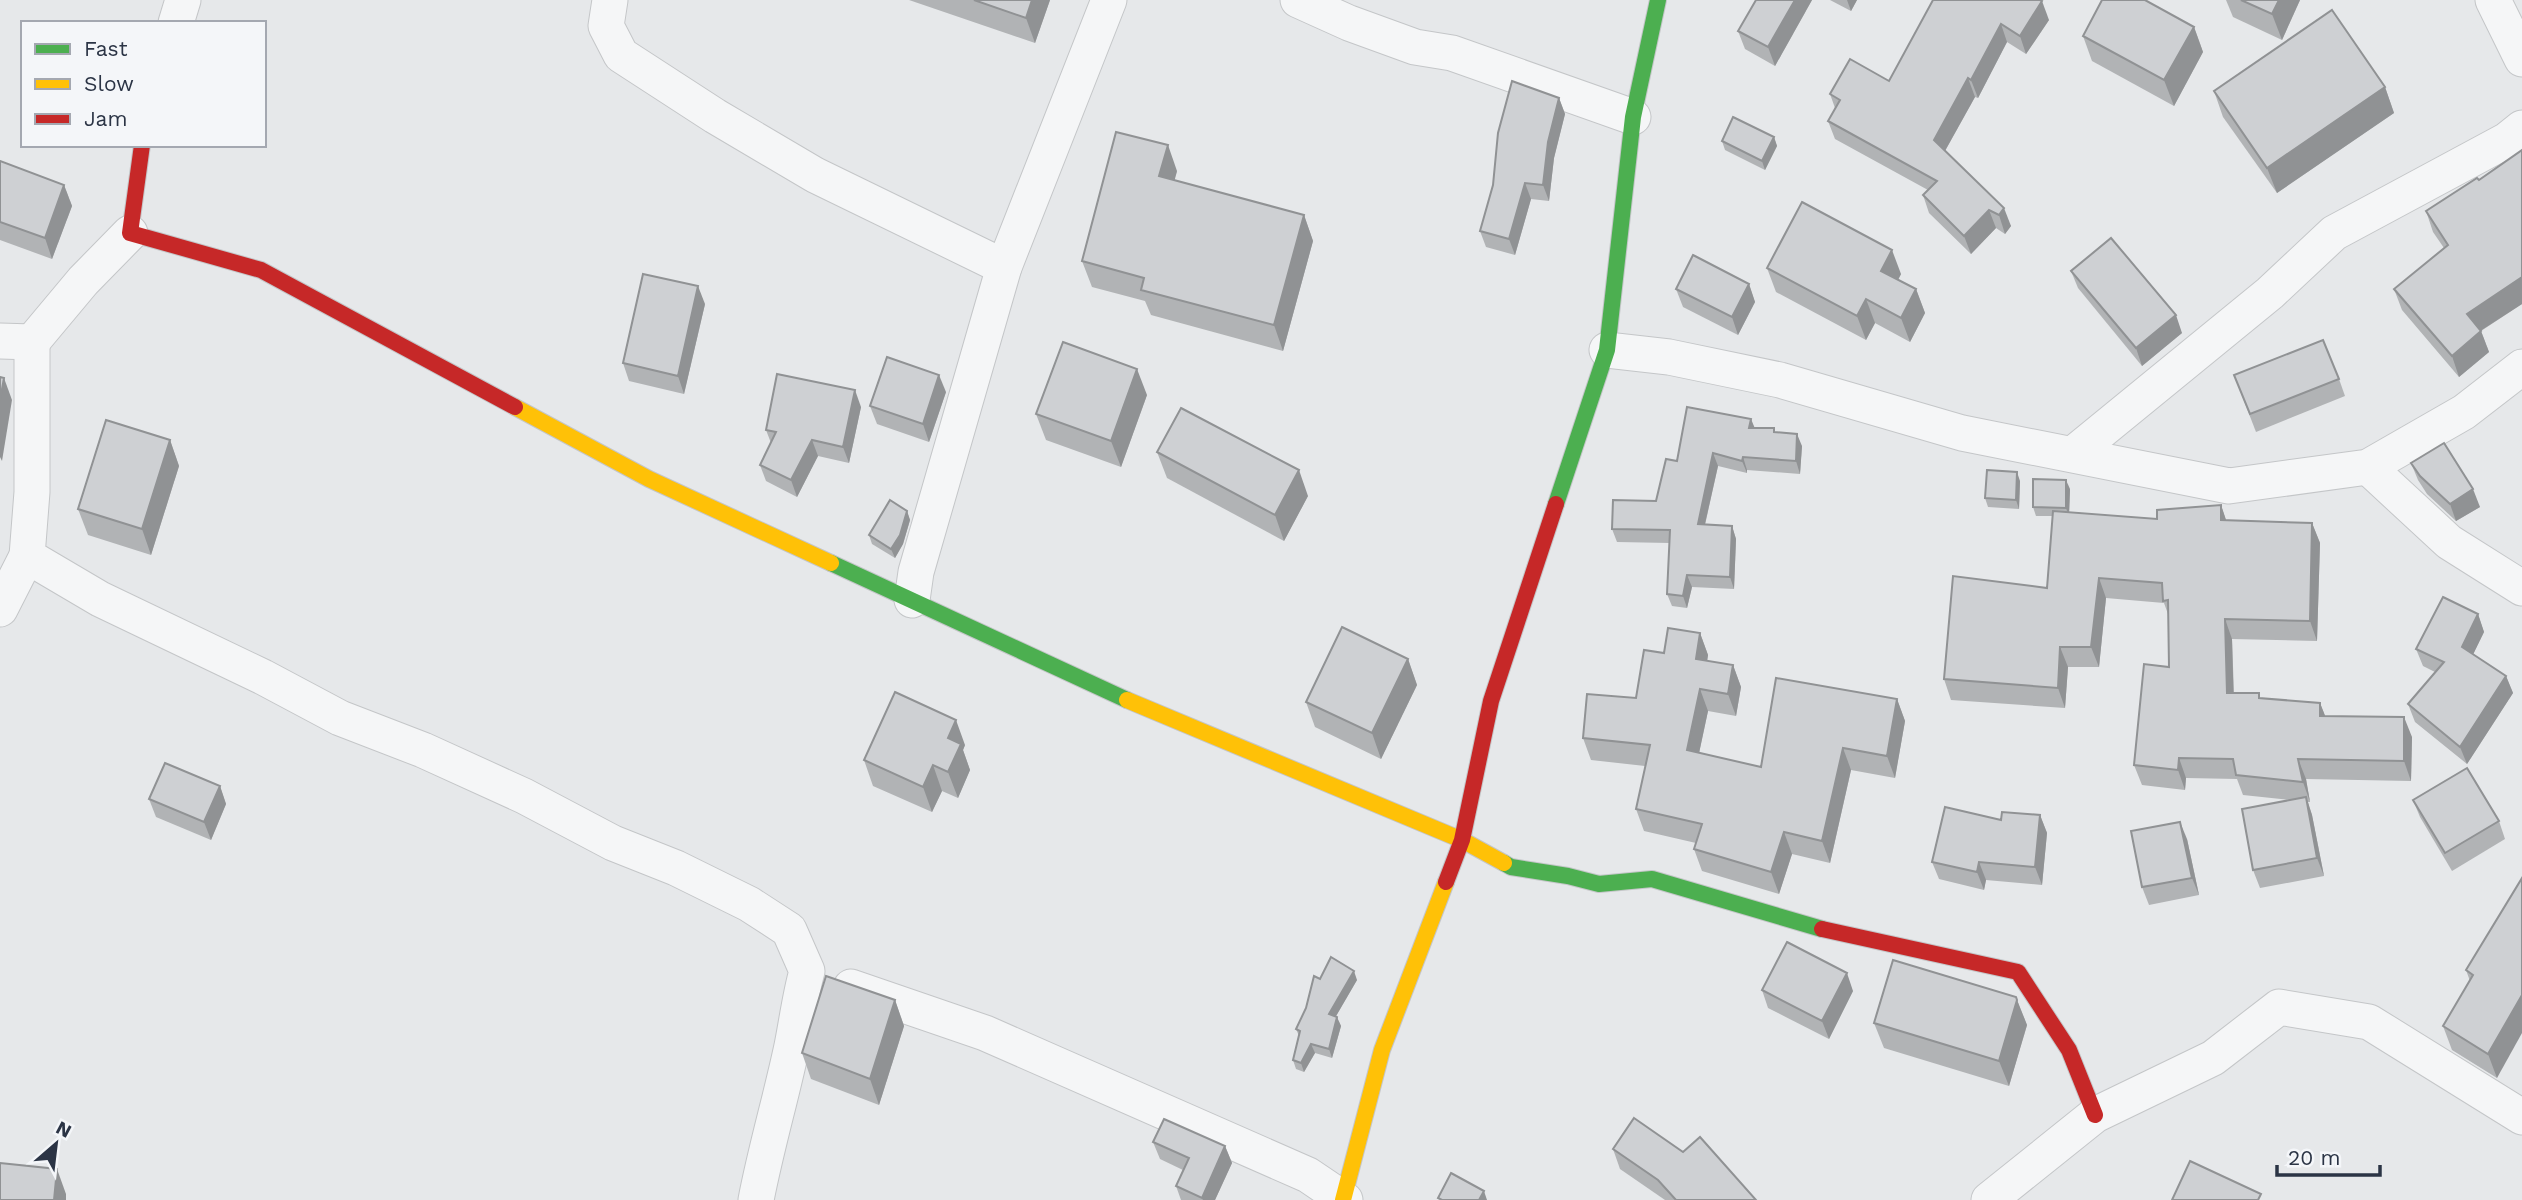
<svg xmlns="http://www.w3.org/2000/svg" width="2522" height="1200" font-family="'Work Sans',sans-serif">
<style>
.lines{fill:none;stroke-linecap:round;stroke-linejoin:round}
.street-casing{stroke:#c4c6c8;stroke-width:37}
.fast-casing{stroke:#c4c6c8;stroke-width:18}
.slow-casing{stroke:#c4c6c8;stroke-width:18}
.jam-casing{stroke:#c4c6c8;stroke-width:18}
.street{stroke:#f5f6f7;stroke-width:35}
.fast{stroke:#4caf50;stroke-width:16}
.slow{stroke:#ffc107;stroke-width:16}
.jam{stroke:#c62828;stroke-width:16}
.wall{fill:#b1b3b5}
.shaded-wall{fill:#909294}
.building{fill:#ced0d3;stroke:#909294;stroke-width:2}
</style>
<rect width="100%" height="100%" fill="#e6e8ea"/>
<g class="lines">
<g class="street-casing">
<g id="street">
<polyline points="610,0 606,26 621,55 715,116 815,175 1004,267"/>
<polyline points="1298,0 1349,23 1415,47 1452,53 1633,117"/>
<polyline points="2493,0 2522,59"/>
<polyline points="176,23 183,0"/>
<path d="M0,341L32,342V492L27,556L100,599L263,677L340,718L423,750L524,796L613,843L676,868L749,904L789,930L807,971C800,996 797,1021 792,1046C781,1098 766,1148 756,1200"/>
<polyline points="32,342 83,281 130,233"/>
<polyline points="1607,350 1669,357 1780,380 1962,433 2229,486 2368,467 2464,412 2522,367"/>
<polyline points="2073,454 2270,293 2334,233 2507,140 2522,128"/>
<polyline points="2368,467 2449,542 2522,588"/>
<polyline points="912,600 916,572 1004,267 1109,0"/>
<polyline points="0,609 27,556"/>
<polyline points="851,987 985,1033 1308,1175 1345,1200"/>
<polyline points="1989,1200 2095,1115 2213,1058 2279,1007 2369,1022 2522,1117"/>
</g>
</g>
<g class="fast-casing">
<g id="fast">
<polyline points="1556,504 1607,350 1633,117 1658,0"/>
<polyline points="831,563 1127,700"/>
<polyline points="1504,863 1511,867 1568,876 1599,884 1652,879 1822,929"/>
</g>
</g>
<g class="slow-casing">
<g id="slow">
<polyline points="515,407 649,479 831,563"/>
<polyline points="1127,700 1462,840 1504,863"/>
<polyline points="1343,1200 1382,1050 1446,882"/>
</g>
</g>
<g class="jam-casing">
<g id="jam">
<polyline points="142,145 130,233 261,270 515,407"/>
<polyline points="1446,882 1462,840 1491,701 1556,504"/>
<polyline points="1822,929 2018,972 2069,1050 2095,1115"/>
</g>
</g>
<use href="#street" class="street"/>
<use href="#fast" class="fast"/>
<use href="#slow" class="slow"/>
<use href="#jam" class="jam"/>
</g>
<g class="wall">
<polygon points="909,0 1050,0 1035,43"/>
<polygon points="1756,0 1812,0 1775,66 1745,49 1738,31"/>
<polygon points="1830,0 1857,0 1851,11"/>
<polygon points="1933,0 2049,20 2026,54 2007,42 1978,98 1975,97 1945,151 2011,226 2005,234 1996,228 1971,254 1929,213 1923,195 1928,190 1835,139 1828,121 1835,108 1830,94 1889,81"/>
<polygon points="2226,0 2300,0 2282,40 2233,17"/>
<polygon points="2194,27 2203,52 2174,106 2092,61 2083,36"/>
<polygon points="2385,87 2394,113 2277,193 2223,117 2214,91"/>
<polygon points="1559,98 1565,114 1554,158 1549,201 1531,199 1515,255 1486,247 1480,231"/>
<polygon points="1774,137 1777,146 1765,170 1725,150 1722,141"/>
<polygon points="0,161 64,185 72,206 52,259 0,240"/>
<polygon points="1177,171 1174,180 1304,215 1313,241 1283,351 1151,315 1145,301 1092,287 1082,261"/>
<polygon points="2426,211 2522,304 2481,331 2489,352 2459,377 2402,310 2394,289 2444,248 2433,232"/>
<polygon points="1767,268 1901,274 1898,280 1916,289 1925,313 1910,342 1875,323 1866,340 1776,292"/>
<polygon points="2071,271 2182,333 2142,366 2078,288"/>
<polygon points="1749,284 1755,302 1738,335 1683,307 1676,289"/>
<polygon points="705,304 684,394 629,381 623,363"/>
<polygon points="2234,375 2339,379 2345,396 2256,432"/>
<polygon points="946,392 929,442 877,424 870,406"/>
<polygon points="1147,395 1121,467 1046,440 1036,414"/>
<polygon points="861,407 849,463 818,456 797,497 766,481 760,465 771,443 766,430"/>
<polygon points="1754,428 1774,428 1775,432 1802,446 1800,474 1747,470 1747,473 1718,466 1705,525 1732,526 1736,539 1734,589 1692,587 1687,608 1672,606 1667,594 1670,543 1617,542 1612,529 1656,501 1677,461"/>
<polygon points="170,440 179,466 151,555 88,535 78,509"/>
<polygon points="1157,452 1308,496 1284,541 1167,478"/>
<polygon points="2411,463 2480,507 2456,521 2427,494 2418,480"/>
<polygon points="2020,481 2019,509 1988,507 1985,498"/>
<polygon points="2070,489 2069,512 2157,519 2221,505 2226,520 2312,523 2320,543 2317,641 2232,639 2234,693 2261,698 2320,703 2325,716 2412,737 2411,781 2306,779 2310,802 2308,802 2312,815 2324,876 2260,888 2253,870 2290,800 2243,795 2237,779 2186,778 2185,790 2142,785 2134,765 2169,667 2168,614 2164,603 2106,598 2099,667 2068,667 2065,708 1951,700 1944,679 2047,588 2053,516 2036,516 2033,507"/>
<polygon points="907,511 910,520 903,544 895,558 872,544 869,535"/>
<polygon points="2478,614 2484,632 2473,654 2506,676 2513,693 2467,764 2415,722 2408,704 2435,672 2423,666 2416,649"/>
<polygon points="1700,633 1708,655 1707,661 1733,665 1741,687 1736,716 1708,711 1699,753 1761,767 1897,699 1905,721 1895,778 1851,770 1830,863 1792,854 1779,894 1702,871 1694,849 1696,843 1644,831 1636,809 1645,766 1591,760 1583,738 1636,698 1664,653"/>
<polygon points="1408,659 1417,685 1381,759 1315,727 1306,702"/>
<polygon points="965,745 963,750 970,770 958,798 942,791 932,812 873,786 864,760"/>
<polygon points="220,786 226,804 211,840 156,817 149,799"/>
<polygon points="2413,800 2499,821 2505,839 2452,871 2420,817"/>
<polygon points="2040,815 2047,833 2042,885 1986,880 1984,890 1939,879 1932,862 2001,820"/>
<polygon points="2187,839 2199,895 2149,905 2142,887"/>
<polygon points="2522,878 2497,1078 2452,1050 2443,1026 2470,981 2466,970"/>
<polygon points="1320,979 1357,980 1336,1016 1341,1026 1332,1058 1315,1053 1304,1072 1296,1069 1293,1060 1299,1036 1296,1029"/>
<polygon points="1762,990 1853,991 1829,1039 1768,1008"/>
<polygon points="895,1000 904,1026 879,1105 811,1079 802,1053"/>
<polygon points="2017,1000 2027,1025 2009,1086 1884,1048 1874,1023"/>
<polygon points="1153,1142 1225,1146 1232,1163 1215,1200 1181,1200 1176,1186 1183,1170 1160,1159"/>
<polygon points="1613,1149 1683,1152 1756,1200 1665,1200 1620,1169"/>
</g>
<g class="shaded-wall">
<polygon points="1032,0 1050,0 1035,43 1026,18"/>
<polygon points="1795,0 1812,0 1775,66 1768,47"/>
<polygon points="1847,0 1857,0 1851,11"/>
<polygon points="2279,0 2300,0 2282,40 2272,14"/>
<polygon points="2042,1 2049,20 2026,54 2020,36"/>
<polygon points="2001,24 2007,42 1978,98 1971,80"/>
<polygon points="2194,27 2203,52 2174,106 2164,80"/>
<polygon points="1968,78 1975,97 1941,158 1934,140"/>
<polygon points="2385,87 2394,113 2277,193 2267,168"/>
<polygon points="1559,98 1565,114 1554,158 1549,201 1543,185 1548,142"/>
<polygon points="1774,137 1777,146 1765,170 1762,161"/>
<polygon points="1168,145 1177,171 1169,202 1159,176"/>
<polygon points="1525,183 1531,199 1515,255 1509,239"/>
<polygon points="64,185 72,206 52,259 45,238"/>
<polygon points="2004,208 2011,226 2005,234 1999,215"/>
<polygon points="1989,210 1996,228 1971,254 1964,236"/>
<polygon points="1304,215 1313,241 1283,351 1274,325"/>
<polygon points="1892,250 1901,274 1890,295 1881,271"/>
<polygon points="2522,277 2522,304 2474,335 2467,314"/>
<polygon points="1749,284 1755,302 1738,335 1732,317"/>
<polygon points="698,286 705,304 684,394 678,376"/>
<polygon points="1916,289 1925,313 1910,342 1901,318"/>
<polygon points="1866,299 1875,323 1866,340 1857,316"/>
<polygon points="2176,315 2182,333 2142,366 2136,348"/>
<polygon points="2481,331 2489,352 2459,377 2452,356"/>
<polygon points="1137,369 1147,395 1121,467 1111,441"/>
<polygon points="939,375 946,392 929,442 923,424"/>
<polygon points="4,378 12,400 2,461 0,457 0,400"/>
<polygon points="855,390 861,407 849,463 843,447"/>
<polygon points="1751,419 1756,431 1749,428"/>
<polygon points="1797,434 1802,446 1800,474 1796,461"/>
<polygon points="170,440 179,466 151,555 142,529"/>
<polygon points="812,440 818,456 797,497 791,480"/>
<polygon points="1713,453 1718,466 1702,537 1698,524"/>
<polygon points="1743,457 1747,470 1747,473 1742,461"/>
<polygon points="1299,470 1308,496 1284,541 1275,515"/>
<polygon points="2017,472 2020,481 2019,509 2016,500"/>
<polygon points="2066,480 2070,489 2069,517 2066,508"/>
<polygon points="2473,489 2480,507 2456,521 2450,504"/>
<polygon points="2221,505 2228,526 2221,520"/>
<polygon points="907,511 910,520 903,544 895,558 891,549"/>
<polygon points="2312,523 2320,543 2317,641 2310,621"/>
<polygon points="1732,526 1736,539 1734,589 1730,577"/>
<polygon points="1687,575 1692,587 1687,608 1683,596"/>
<polygon points="2099,578 2106,598 2099,667 2091,647"/>
<polygon points="2478,614 2484,632 2468,665 2462,647"/>
<polygon points="2225,619 2232,639 2234,713 2227,693"/>
<polygon points="1700,633 1708,655 1704,681 1696,659"/>
<polygon points="2060,647 2068,667 2065,708 2058,688"/>
<polygon points="1408,659 1417,685 1381,759 1372,733"/>
<polygon points="1733,665 1741,687 1736,716 1728,694"/>
<polygon points="2506,676 2513,693 2467,764 2460,747"/>
<polygon points="1700,689 1708,711 1695,772 1687,750"/>
<polygon points="1897,699 1905,721 1895,778 1887,756"/>
<polygon points="2320,703 2328,723 2320,716"/>
<polygon points="2404,717 2412,737 2411,781 2404,761"/>
<polygon points="956,720 965,745 963,750 970,770 958,798 948,772 948,738"/>
<polygon points="1843,748 1851,770 1830,863 1822,841"/>
<polygon points="2179,758 2186,778 2185,790 2178,770"/>
<polygon points="2298,759 2306,779 2310,802 2303,782"/>
<polygon points="933,765 942,791 932,812 923,787"/>
<polygon points="220,786 226,804 211,840 204,822"/>
<polygon points="2306,797 2312,815 2324,876 2317,858"/>
<polygon points="2040,815 2047,833 2042,885 2035,867"/>
<polygon points="2180,822 2187,839 2199,895 2192,878"/>
<polygon points="1784,832 1792,854 1779,894 1771,872"/>
<polygon points="1979,862 1986,880 1984,890 1977,872"/>
<polygon points="1354,971 1357,980 1332,1023 1329,1014"/>
<polygon points="1847,973 1853,991 1829,1039 1822,1021"/>
<polygon points="2522,995 2522,1033 2497,1078 2488,1054"/>
<polygon points="895,1000 904,1026 879,1105 870,1079"/>
<polygon points="2017,1000 2027,1025 2009,1086 1999,1061"/>
<polygon points="1337,1017 1341,1026 1332,1058 1329,1049"/>
<polygon points="1311,1044 1315,1053 1304,1072 1301,1063"/>
<polygon points="1225,1146 1232,1163 1215,1200 1203,1200 1202,1198"/>
<polygon points="57,1169 66,1194 66,1200 54,1200"/>
<polygon points="1484,1191 1487,1200 1479,1200"/>
</g>
<g class="building">
<polygon points="974,0 1032,0 1026,18"/>
<polygon points="1756,0 1795,0 1768,47 1738,31"/>
<polygon points="1933,0 2040,0 2042,1 2020,36 2001,24 1971,80 1968,78 1934,140 2004,208 1999,215 1989,210 1964,236 1923,195 1937,181 1828,121 1840,100 1830,94 1850,59 1889,81"/>
<polygon points="2102,0 2145,0 2194,27 2164,80 2083,36"/>
<polygon points="2241,0 2279,0 2272,14"/>
<polygon points="2332,10 2385,87 2267,168 2214,91"/>
<polygon points="1512,81 1559,98 1548,142 1543,185 1525,183 1509,239 1480,231 1493,185 1498,133"/>
<polygon points="1733,117 1774,137 1762,161 1722,141"/>
<polygon points="1116,132 1168,145 1159,176 1304,215 1274,325 1141,290 1144,278 1082,261"/>
<polygon points="2522,150 2522,277 2467,314 2481,331 2452,356 2394,289 2448,245 2426,211 2477,178 2479,180"/>
<polygon points="0,161 64,185 45,238 0,222"/>
<polygon points="1802,202 1892,250 1881,271 1916,289 1901,318 1866,299 1857,316 1767,268"/>
<polygon points="2111,238 2176,315 2136,348 2071,271"/>
<polygon points="1693,255 1749,284 1732,317 1676,289"/>
<polygon points="643,274 698,286 678,376 623,363"/>
<polygon points="2323,340 2339,379 2250,414 2234,375"/>
<polygon points="1063,342 1137,369 1111,441 1036,414"/>
<polygon points="887,357 939,375 923,424 870,406"/>
<polygon points="777,374 855,390 843,447 812,440 791,480 760,465 776,432 766,430"/>
<polygon points="0,377 4,378 0,400"/>
<polygon points="1687,407 1751,419 1749,428 1774,428 1774,432 1797,434 1796,461 1743,457 1742,461 1713,453 1698,524 1732,526 1730,577 1687,575 1683,596 1667,594 1670,530 1612,529 1613,500 1656,501 1666,459 1677,461"/>
<polygon points="1181,408 1299,470 1275,515 1157,452"/>
<polygon points="106,420 170,440 142,529 78,509"/>
<polygon points="2444,443 2473,489 2450,504 2420,476 2411,463"/>
<polygon points="1987,470 2017,472 2016,500 1985,498"/>
<polygon points="2033,479 2066,480 2066,508 2033,507"/>
<polygon points="890,500 907,511 900,535 891,549 869,535"/>
<polygon points="2221,505 2221,520 2312,523 2310,621 2225,619 2227,693 2259,693 2259,698 2320,703 2320,716 2404,717 2404,761 2298,759 2303,782 2236,775 2233,759 2179,758 2178,770 2134,765 2144,664 2169,667 2168,600 2163,601 2162,583 2099,578 2091,647 2060,647 2058,688 1944,679 1953,576 2047,588 2053,511 2157,519 2157,510"/>
<polygon points="2443,597 2478,614 2462,647 2506,676 2460,747 2408,704 2444,662 2416,649"/>
<polygon points="1342,627 1408,659 1372,733 1306,702"/>
<polygon points="1668,628 1700,633 1696,659 1733,665 1728,694 1700,689 1687,750 1761,767 1776,678 1897,699 1887,756 1843,748 1822,841 1784,832 1771,872 1694,849 1702,824 1636,809 1650,745 1583,738 1587,694 1636,698 1644,650 1664,653"/>
<polygon points="895,692 956,720 948,738 961,744 948,772 933,765 923,787 864,760"/>
<polygon points="165,763 220,786 204,822 149,799"/>
<polygon points="2467,768 2499,821 2445,853 2413,800"/>
<polygon points="2306,797 2317,858 2253,870 2242,809"/>
<polygon points="1945,807 2001,820 2002,812 2040,815 2035,867 1979,862 1977,872 1932,862"/>
<polygon points="2180,822 2192,878 2142,887 2131,831"/>
<polygon points="2522,878 2522,995 2488,1054 2443,1026 2473,975 2466,970"/>
<polygon points="1787,942 1847,973 1822,1021 1762,990"/>
<polygon points="1331,957 1354,971 1329,1014 1337,1017 1329,1049 1311,1044 1301,1063 1293,1060 1300,1031 1296,1029 1306,1008 1314,976 1320,979"/>
<polygon points="1893,960 2016,997 2017,1000 1999,1061 1874,1023"/>
<polygon points="826,976 895,1000 870,1079 802,1053"/>
<polygon points="1634,1118 1683,1152 1700,1137 1756,1200 1676,1200 1658,1180 1613,1149"/>
<polygon points="1164,1119 1225,1146 1202,1198 1176,1186 1189,1158 1153,1142"/>
<polygon points="2190,1161 2261,1194 2258,1200 2172,1200"/>
<polygon points="0,1163 57,1169 54,1200 0,1200"/>
<polygon points="1451,1173 1484,1191 1479,1200 1442,1200 1438,1198"/>
</g>
<rect x="21" y="21" width="245" height="126" fill="#f4f6f9" stroke="#a4a8b1" stroke-width="2"/>
<rect x="35" y="44" width="35" height="10" fill="#4caf50" stroke="#a4a8b1" stroke-width="2"/>
<text x="84" y="56" font-size="21" fill="#2b3445">Fast</text>
<rect x="35" y="79" width="35" height="10" fill="#ffc107" stroke="#a4a8b1" stroke-width="2"/>
<text x="84" y="91" font-size="21" fill="#2b3445">Slow</text>
<rect x="35" y="114" width="35" height="10" fill="#c62828" stroke="#a4a8b1" stroke-width="2"/>
<text x="84" y="126" font-size="21" fill="#2b3445">Jam</text>
<g transform="translate(56 1144) rotate(28)" stroke="#f4f6f9" stroke-width="5" paint-order="stroke">
<path d="M0-5L12 26L0 18L-12 26Z" fill="#2b3445"/>
<text y="-10" font-size="19" font-weight="bold" text-anchor="middle" fill="#2b3445">N</text>
</g>
<path d="M2277 1165v10h103v-10" fill="none" stroke="#2b3445" stroke-width="3.5"/>
<text x="2288" y="1165" font-size="21" fill="#2b3445" stroke="#f4f6f9" stroke-width="5" paint-order="stroke">20 m</text>
</svg>
